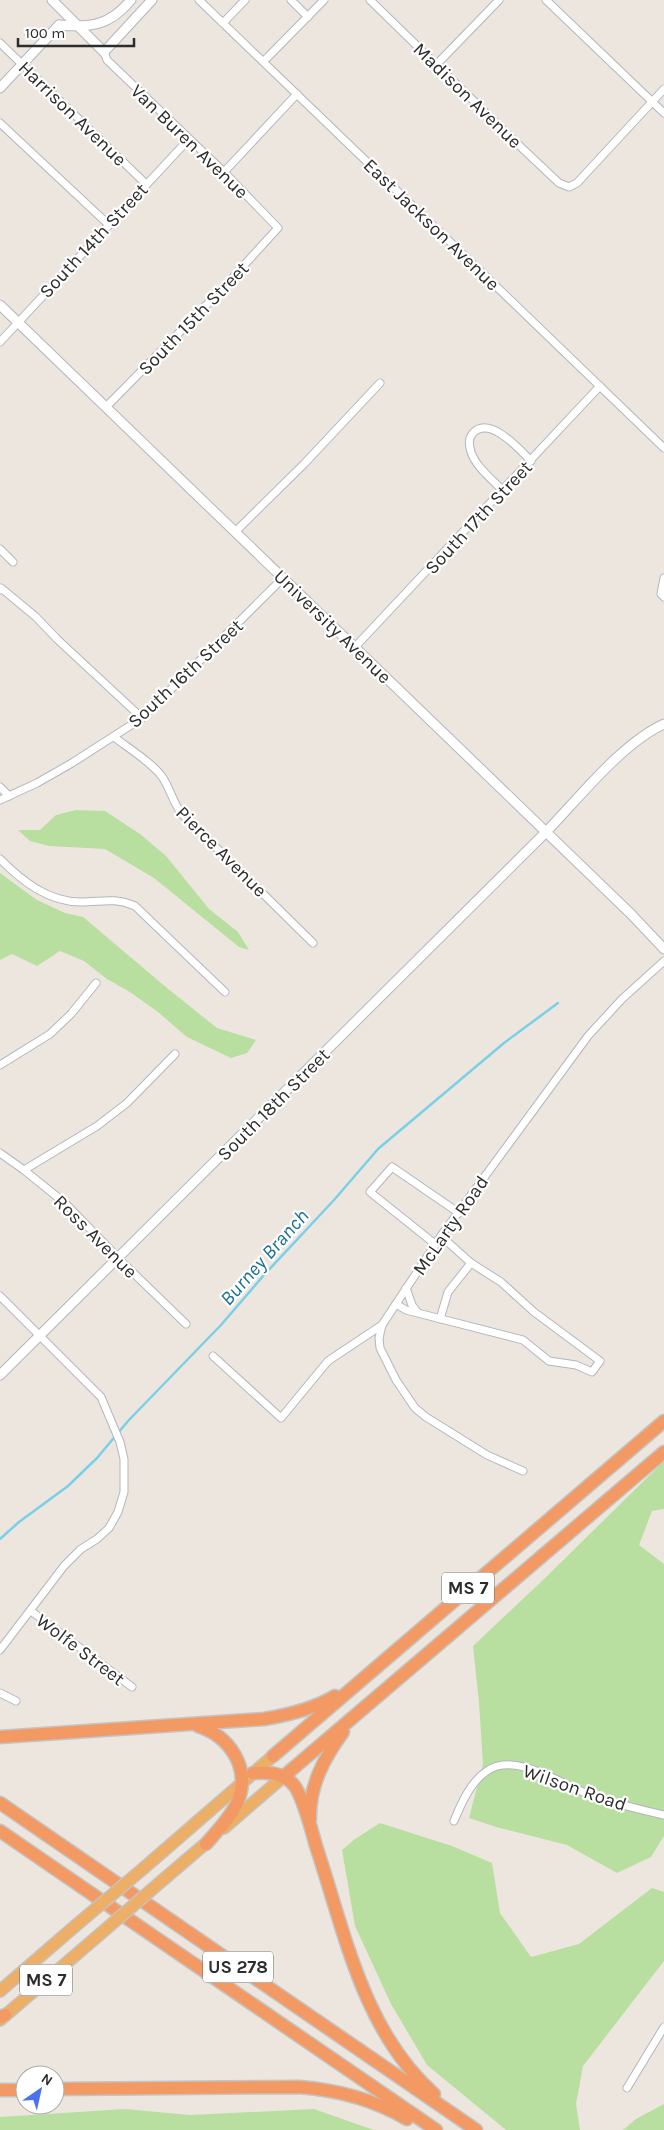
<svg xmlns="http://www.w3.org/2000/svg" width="664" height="2130" font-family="Karla,sans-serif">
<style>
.green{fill:#b9dfa0}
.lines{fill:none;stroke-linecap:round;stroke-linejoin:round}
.stream{stroke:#7ad0e6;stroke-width:2.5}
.minor-casing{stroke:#b3b6be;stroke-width:9}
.tertiary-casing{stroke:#b3b6be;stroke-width:11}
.secondary-casing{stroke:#b3b6be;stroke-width:11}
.trunk-casing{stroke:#c4c4c4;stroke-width:14}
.motorway-casing{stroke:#c4c4c4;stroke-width:15}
.minor{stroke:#fff;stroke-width:7}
.tertiary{stroke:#fff;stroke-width:9}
.secondary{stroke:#fff;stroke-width:9}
.trunk{stroke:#edae67;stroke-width:11}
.motorway{stroke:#f39a64;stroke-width:12}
.trunk-bridge-casing{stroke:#c4c4c4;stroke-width:14;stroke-linecap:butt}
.trunk-bridge{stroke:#edae67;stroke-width:11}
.labels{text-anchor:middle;stroke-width:4.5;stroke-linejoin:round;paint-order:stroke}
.shield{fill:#fff;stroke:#6b6b6b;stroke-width:1}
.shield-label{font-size:18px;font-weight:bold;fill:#2c2c2c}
.street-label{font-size:19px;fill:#2c2c2c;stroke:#fff}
.water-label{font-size:20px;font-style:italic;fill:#177094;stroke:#fff}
</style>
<rect width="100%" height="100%" fill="#ece6df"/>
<g class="green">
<polygon points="76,810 105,811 140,834 166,856 209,909 238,932 249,950 239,947 154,878 105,849 49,846 30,841 18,830 40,830 56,815"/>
<polygon points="0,873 37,900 65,913 83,917 167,988 217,1028 256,1040 247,1053 231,1058 187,1037 158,1012 130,992 107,979 84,961 60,951 37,966 12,954 0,960"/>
<polygon points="664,1461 664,1509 652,1511 639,1545 664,1564 664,1836 651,1857 617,1873 567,1845 496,1827 469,1818 483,1764 479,1703 473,1646 543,1580"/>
<polygon points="380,1823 452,1846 492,1863 500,1913 531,1957 579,1944 652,1888 664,1892 664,1961 583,2066 576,2104 580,2130 506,2130 427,2065 391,2004 355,1926 342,1850 355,1839"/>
<polygon points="664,2104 664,2130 623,2130 636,2119"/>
<polygon points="125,2109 190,2115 314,2109 374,2130 0,2130 0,2117"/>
</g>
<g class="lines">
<polyline class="stream" points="0,1539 19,1522 68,1486 97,1458 128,1421 221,1325 264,1275 334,1200 378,1149 504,1043 558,1003"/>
<g class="minor-casing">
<g id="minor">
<polyline points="199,0 664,448"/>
<polyline points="291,0 308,17"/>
<polyline points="370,0 524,150 559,183 569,187 577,183 664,89"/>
<polyline points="546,0 664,113"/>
<polyline points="223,23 245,0"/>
<polyline points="0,43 145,183"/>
<polyline points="104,52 107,60 224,172 278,228 224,287 106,407"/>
<polyline points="264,61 324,0"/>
<polyline points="437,64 499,0"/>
<polyline points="0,123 109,225"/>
<polyline points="224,172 297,94"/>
<polyline points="0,342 188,140"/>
<path d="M503,491C492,479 476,467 471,452C469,445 468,439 473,433C490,415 520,450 531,461"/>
<polyline points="235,532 304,464 380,383"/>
<polyline points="0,549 13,562"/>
<polyline points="664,578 661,594 664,597"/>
<polyline points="0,590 1,588 36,617 57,639 142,718"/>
<polyline points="355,647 600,386"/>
<path d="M114,737C128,748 153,763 163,778C170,789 173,802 181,813L313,943"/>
<polyline points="0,787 9,796"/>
<polyline points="0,800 37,783 72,763 142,718 283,578"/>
<path d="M0,859C22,881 48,902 81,902C102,902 114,897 135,906L225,992"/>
<polyline points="0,1065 50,1034 71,1014 96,983"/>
<polyline points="0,1153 24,1170 66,1204 122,1262 186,1324"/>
<polyline points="24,1170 97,1126 127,1103 175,1054"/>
<polyline points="435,1244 370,1192 392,1167 459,1213"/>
<polyline points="406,1288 412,1305 417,1312"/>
<polyline points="0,1296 101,1397 120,1442 124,1459 124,1492 118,1512 109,1528 97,1539 81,1549 64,1566 0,1650"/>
<polyline points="396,1304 406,1310 523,1340 549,1361 576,1365 592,1372 600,1361 534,1312 501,1282 471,1263 441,1236"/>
<polyline points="440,1319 448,1292 471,1263"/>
<polyline points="213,1356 281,1418 328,1361 382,1325"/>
<polyline points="523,1471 487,1455 426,1417 415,1408 396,1380 380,1348 379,1338 382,1325 441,1236 588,1036 622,999 664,961"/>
<polyline points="31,1611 132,1687"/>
<polyline points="0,1693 16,1701"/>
<path d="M454,1821C461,1804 471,1781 487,1771C513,1752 558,1782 583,1792C609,1802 637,1809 664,1815"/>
<polyline points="627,2088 664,2027"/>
</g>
</g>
<g class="tertiary-casing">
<g id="tertiary">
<polyline points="52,0 104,52 152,0"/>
<path d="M59,25C92,28 110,25 131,0"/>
<polyline points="0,88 59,25"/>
<path d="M0,1375L546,832C579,798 622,743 664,724"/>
</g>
</g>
<g class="secondary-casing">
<polyline id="secondary" points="0,305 631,914 664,949"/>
</g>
<g class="trunk-casing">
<g id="trunk">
<polyline points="224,1828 283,1777"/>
<polyline points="145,1867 273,1756"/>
<polyline points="164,1879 212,1838"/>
<polyline points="0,1991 74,1927"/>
<polyline points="0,2020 92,1941"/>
</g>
</g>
<g class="motorway-casing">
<g id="motorway">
<path d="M198,1726C229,1736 251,1767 238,1801C231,1817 217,1831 206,1844"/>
<path d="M0,1737L264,1719C288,1715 314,1709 335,1696"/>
<polyline points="273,1756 664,1421"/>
<path d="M253,1773C267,1772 281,1772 292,1783C302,1792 312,1832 316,1846C345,1933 363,2031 434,2094"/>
<polyline points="283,1777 664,1452"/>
<polyline points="0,1803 476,2130"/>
<path d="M310,1819C309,1786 324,1758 343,1732"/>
<polyline points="0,1831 436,2130"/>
<polyline points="0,2017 5,2015"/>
<path d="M55,2089L299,2087C338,2090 373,2099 407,2119"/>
<polyline points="0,2090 25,2090"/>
</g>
</g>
<use href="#minor" class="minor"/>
<use href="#tertiary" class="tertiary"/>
<use href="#secondary" class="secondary"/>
<use href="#trunk" class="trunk"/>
<use href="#motorway" class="motorway"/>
<g class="trunk-bridge-casing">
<g id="trunk-bridge">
<polyline points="74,1927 145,1867"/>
<polyline points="92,1941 164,1879"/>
</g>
</g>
<use href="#trunk-bridge" class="trunk-bridge"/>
</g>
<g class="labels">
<g class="shield">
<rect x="442" y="1572.5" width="52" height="31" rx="4"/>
<rect x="203" y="1951.5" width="70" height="31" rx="4"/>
<rect x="20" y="1964.5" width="52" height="31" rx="4"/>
</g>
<g class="shield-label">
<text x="468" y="1594">MS 7</text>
<text x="238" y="1973">US 278</text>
<text x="46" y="1986">MS 7</text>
</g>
<g class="street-label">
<text transform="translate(468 95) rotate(44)" y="7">Madison Avenue</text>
<text transform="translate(73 113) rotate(44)" y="7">Harrison Avenue</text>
<text transform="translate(190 141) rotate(44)" y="7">Van Buren Avenue</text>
<text transform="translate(432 224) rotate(44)" y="7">East Jackson Avenue</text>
<text transform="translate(93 240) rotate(-47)" y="7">South 14th Street</text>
<text transform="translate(193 318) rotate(-46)" y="7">South 15th Street</text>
<text transform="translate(478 517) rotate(-47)" y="7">South 17th Street</text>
<text transform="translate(333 626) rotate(44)" y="7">University Avenue</text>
<text transform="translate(185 673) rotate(-43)" y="7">South 16th Street</text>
<text transform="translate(222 851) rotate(45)" y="7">Pierce Avenue</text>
<text transform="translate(273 1104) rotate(-45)" y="7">South 18th Street</text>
<text transform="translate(450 1225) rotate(-55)" y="7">McLarty Road</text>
<text transform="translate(96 1236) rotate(45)" y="7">Ross Avenue</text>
<text transform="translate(81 1649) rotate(37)" y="7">Wolfe Street</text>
<text transform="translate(575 1787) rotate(19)" y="7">Wilson Road</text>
</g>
<g class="water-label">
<text transform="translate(264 1257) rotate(-48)" y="7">Burney Branch</text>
</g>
</g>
<g transform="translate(40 2090) rotate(34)"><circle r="24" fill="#ffffff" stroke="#ababab"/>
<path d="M0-4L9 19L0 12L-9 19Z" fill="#4c73ed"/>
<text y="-8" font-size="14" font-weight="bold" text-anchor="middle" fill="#2c2c2c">N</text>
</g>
<path d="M18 38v8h116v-8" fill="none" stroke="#2c2c2c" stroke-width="2.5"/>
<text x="25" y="38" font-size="15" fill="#2c2c2c" stroke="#ffffff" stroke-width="4" paint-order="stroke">100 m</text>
</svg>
